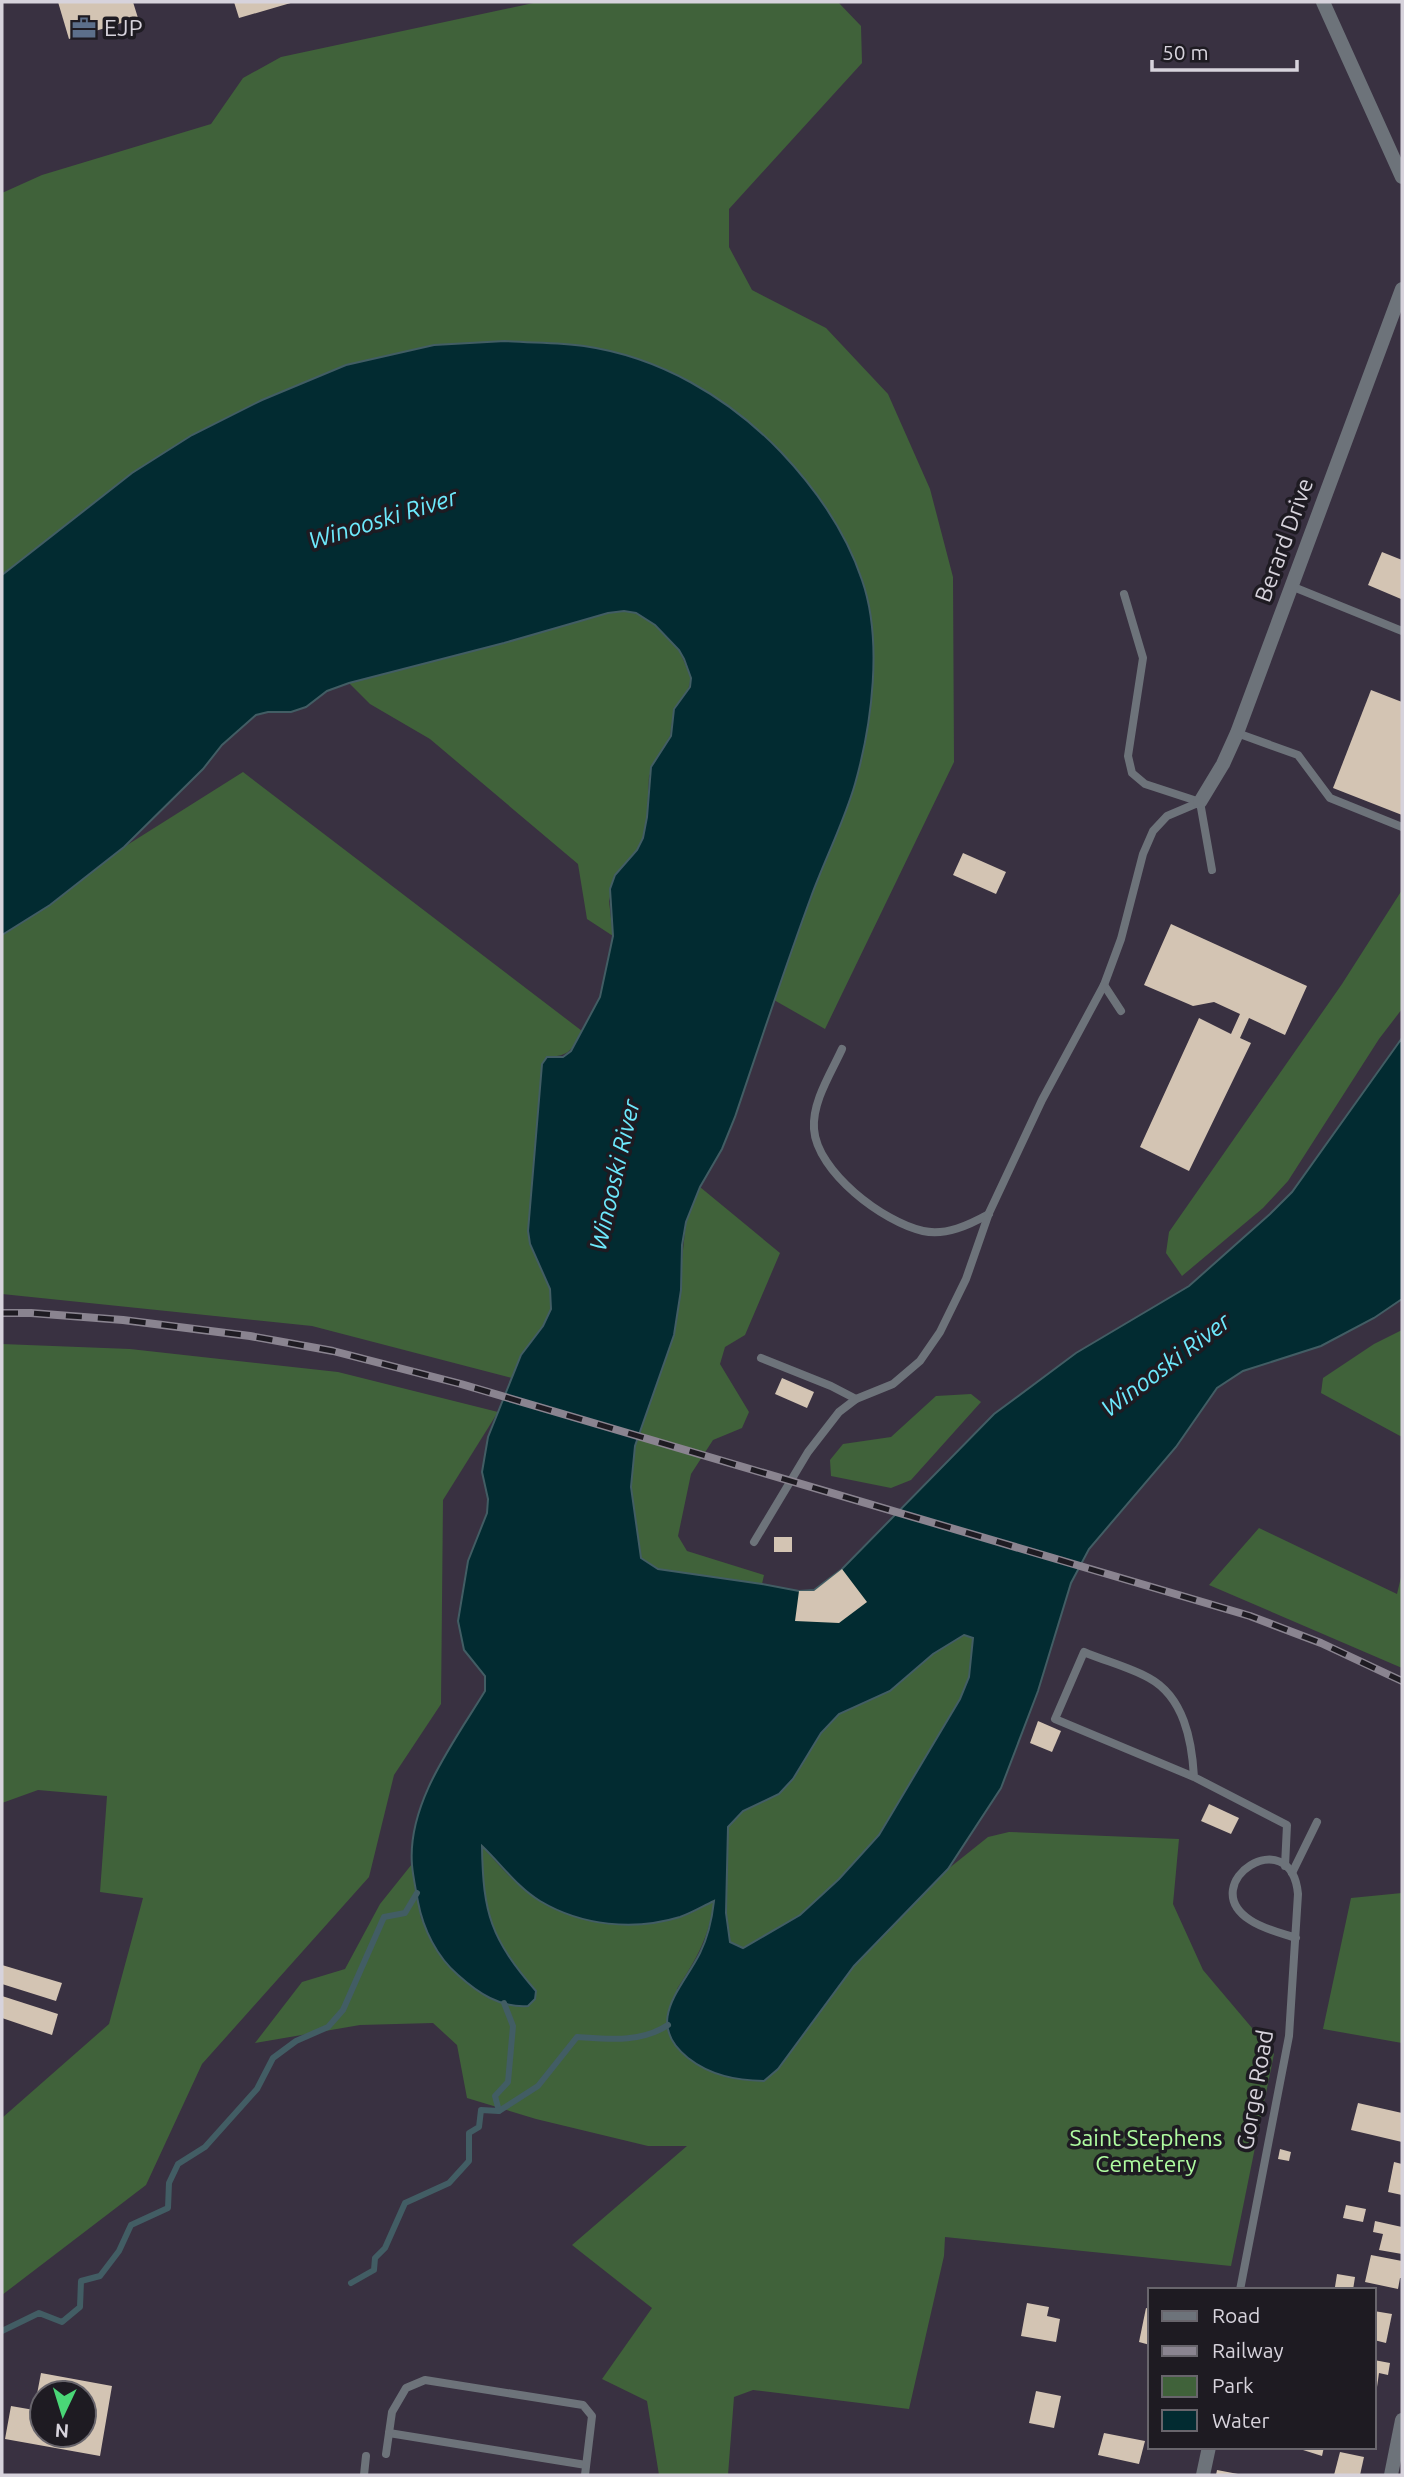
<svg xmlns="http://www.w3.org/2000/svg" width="1404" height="2477" font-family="Ubuntu,sans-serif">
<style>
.green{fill:#40623a}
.water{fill:#022b31;stroke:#425d64;stroke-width:2;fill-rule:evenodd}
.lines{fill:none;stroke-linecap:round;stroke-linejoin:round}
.stream{stroke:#425d64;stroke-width:6}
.building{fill:#d3c4b3;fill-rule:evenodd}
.service{stroke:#6d737a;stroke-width:8}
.minor{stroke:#6d737a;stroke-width:14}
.rail-casing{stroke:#8a8490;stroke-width:8}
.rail{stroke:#1e1b22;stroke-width:5;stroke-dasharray:16;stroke-linecap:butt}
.labels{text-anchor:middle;stroke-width:7;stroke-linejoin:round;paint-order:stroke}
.poi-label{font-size:23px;fill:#d7d3dc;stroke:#1e1b22;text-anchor:start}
.street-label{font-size:23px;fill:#d7d3dc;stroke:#1e1b22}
.park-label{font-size:23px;fill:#b0fca1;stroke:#1e1b22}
.water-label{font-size:24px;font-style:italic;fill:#6de9fc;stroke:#1e1b22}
</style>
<rect width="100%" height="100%" fill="#393141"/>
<g class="green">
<polygon points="538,2 838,2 861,26 862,63 729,209 729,247 752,290 826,328 888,394 930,489 953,577 954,762 825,1029 774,1000 812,894 873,672 871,626 863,581 843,535 584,346 505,341 434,345 346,365 262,400 192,435 132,473 2,575 2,193 42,175 211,124 243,78 281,57"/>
<polygon points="624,611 636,613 655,625 679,650 691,678 687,694 674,709 670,736 649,776 647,817 643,838 637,850 615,875 609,901 613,936 587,919 578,864 430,739 370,704 349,683 504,643 608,613"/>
<path d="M243,772L582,1031C571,1050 571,1056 547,1057L530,1244L550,1289L551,1309L543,1326L521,1355L512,1378L312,1326L2,1294V935L50,905L124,847Z"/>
<polygon points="1402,890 1402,1009 1379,1039 1288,1181 1263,1208 1182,1276 1166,1253 1169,1232 1342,984"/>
<polygon points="700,1187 780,1253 745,1335 725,1347 720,1364 749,1412 742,1428 713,1440 691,1474 678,1536 687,1551 764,1575 762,1584 658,1569 641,1558 631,1487 635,1446 674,1335 686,1222"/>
<polygon points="1402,1330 1402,1437 1321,1393 1323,1378 1374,1344"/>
<polygon points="2,1344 130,1349 338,1372 498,1412 443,1500 441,1704 394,1775 369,1877 202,2064 146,2185 2,2295 2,2118 109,2024 143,1898 100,1892 107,1796 38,1790 2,1803"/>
<polygon points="971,1394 981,1402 911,1480 891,1488 831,1476 830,1460 843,1444 891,1437 936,1396"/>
<polygon points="1259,1528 1397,1594 1402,1573 1402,1668 1209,1585"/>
<polygon points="965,1635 973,1638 969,1677 960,1699 879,1835 839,1879 800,1915 743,1948 730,1942 726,1913 728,1827 743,1811 779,1794 793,1779 821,1733 839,1714 890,1691 933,1654"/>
<path d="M1009,1832L1179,1839L1173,1904L1203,1970L1274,2054L1231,2266L945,2237L944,2256L909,2409L753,2390L734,2397L728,2475H659L647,2401L602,2379L652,2308L572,2245L687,2146H648L536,2119L467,2098L457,2045L433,2023L360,2025L255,2043L302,1982L345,1969L380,1904L412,1864L421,1919L536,1991C490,1939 483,1914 481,1845C499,1865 517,1887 540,1901C582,1926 633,1929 680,1917C692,1914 703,1906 714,1901C710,1935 696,1960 677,1989L833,1992L854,1966L948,1869L988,1837Z"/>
<polygon points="1402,1893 1402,2043 1323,2029 1351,1898"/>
</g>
<path class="water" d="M505,341C531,343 559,342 584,346C660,357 728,397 781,452C815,488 846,532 862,580C883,640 872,724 855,784C844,822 825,859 811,897C784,970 760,1043 735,1117L722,1149L700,1187L686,1222L682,1245L681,1290L674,1335L635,1446L631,1487L641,1558L658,1569L762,1584L799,1591L814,1590L842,1569L994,1414L1076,1353L1189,1286L1270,1214L1292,1192L1402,1038V1299L1374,1318L1321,1346L1243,1371L1217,1388L1176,1447L1089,1549L1071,1583L1038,1691L1001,1788L948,1869L854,1966L778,2069L764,2081C736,2080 711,2076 688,2058C643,2022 682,1989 700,1953C708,1937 712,1919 714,1901C703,1906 692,1913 680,1917C634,1931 582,1926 540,1901C517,1887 501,1864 482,1846C483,1914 491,1939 536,1991L535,1999L528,2006C500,2008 478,1993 458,1975C437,1957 423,1929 418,1902C416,1890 413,1877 412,1865C407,1803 454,1742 485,1691V1676L464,1650L458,1621L468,1561L487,1513L488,1499L482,1472L488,1437L521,1355L543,1326L551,1309L550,1289L530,1244L528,1231L542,1064L547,1057H563L571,1051L600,997L613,936L610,889L615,875L637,850L643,838L647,817L651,767L671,736L674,709L690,687L691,678L684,659L679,650L655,625L636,613L624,611L608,613L504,643L349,683L327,691L306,707L291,712H268L256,715L222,745L203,769L124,847L50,905L2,935V575L132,473L192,435L262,400L346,365L434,345ZM964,1635L973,1638L969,1677L960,1699L879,1835L839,1879L800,1915L743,1948L730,1942L726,1913L728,1827L743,1811L779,1794L793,1779L821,1733L839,1714L890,1691L933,1654Z"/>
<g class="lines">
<g class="stream">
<polyline points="499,2111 495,2096 508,2082 513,2026 504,2003"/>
<path d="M351,2283L374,2270L375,2258L385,2248L405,2203L449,2183L469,2161V2133L479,2127L481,2110L499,2111L538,2086L577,2037C608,2039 641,2043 668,2025"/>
<polyline points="2,2331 39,2313 62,2322 80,2307 81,2281 100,2276 119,2251 131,2225 168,2208 169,2183 178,2164 205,2147 257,2089 273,2058 296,2041 328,2027 343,2010 384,1917 405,1913 417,1893"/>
</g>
</g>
<g class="building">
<polygon points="58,2 133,2 138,18 69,39"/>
<polygon points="234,2 294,2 239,18"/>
<polygon points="1382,552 1402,560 1401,599 1368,585"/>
<polygon points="1371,690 1402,702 1402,815 1333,788"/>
<polygon points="963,853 1006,872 996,894 953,875"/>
<polygon points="1171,924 1307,986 1285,1035 1249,1018 1240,1038 1251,1043 1189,1171 1140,1147 1199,1018 1231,1034 1240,1014 1214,1002 1193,1006 1144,985"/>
<polygon points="782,1378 814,1392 807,1408 775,1394"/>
<rect x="774" y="1537" width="18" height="15"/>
<polygon points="842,1569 867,1602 839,1623 795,1621 799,1591 814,1591"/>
<polygon points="1038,1721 1061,1731 1052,1752 1030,1743"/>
<polygon points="1209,1804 1239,1818 1231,1834 1201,1821"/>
<polygon points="2,1965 62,1983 56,2001 2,1984"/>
<polygon points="2,1996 58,2014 52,2035 2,2018"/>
<polygon points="1358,2103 1402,2113 1402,2142 1351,2130"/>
<polygon points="1280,2149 1291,2152 1289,2161 1278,2159"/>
<polygon points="1394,2162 1402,2164 1402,2195 1388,2192"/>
<polygon points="1346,2205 1366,2209 1363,2222 1343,2218"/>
<polygon points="1375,2221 1402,2227 1402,2254 1379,2250 1383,2234 1373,2232"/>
<polygon points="1371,2255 1402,2261 1402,2278 1400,2278 1398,2289 1365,2282"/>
<polygon points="1337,2274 1355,2277 1353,2290 1335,2287"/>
<polygon points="1027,2303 1049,2307 1047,2316 1060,2319 1056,2342 1021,2336"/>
<polygon points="1146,2308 1150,2309 1150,2345 1139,2342"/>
<polygon points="1374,2311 1392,2314 1386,2343 1374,2340"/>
<polygon points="1374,2360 1390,2363 1388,2375 1379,2373 1376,2394"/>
<path d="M41,2373L112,2386L100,2456L5,2439L11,2406L34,2410ZM42,2393H84V2435H42Z"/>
<polygon points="1036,2391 1061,2396 1054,2428 1029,2423"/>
<polygon points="1104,2433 1145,2441 1139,2464 1098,2455"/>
<polygon points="1304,2447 1324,2447 1322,2456 1303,2450"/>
<polygon points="1340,2452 1364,2457 1360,2475 1334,2475"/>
<polygon points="1217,2470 1238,2474 1238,2475 1216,2475"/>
</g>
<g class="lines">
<g class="service">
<polyline points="1291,586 1402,631"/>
<polyline points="1124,594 1143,658 1128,756 1132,773 1145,784 1200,802"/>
<polyline points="1237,733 1298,755 1330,798 1402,827"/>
<polyline points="1200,802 1212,870"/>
<polyline points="1104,985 1121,1011"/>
<path d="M842,1049C831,1073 812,1102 814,1129C817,1172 883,1222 923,1231C946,1236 969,1225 989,1214"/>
<polyline points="761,1358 831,1386 856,1399"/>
<polyline points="754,1542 808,1452 839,1412 856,1399 893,1384 920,1361 940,1332 966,1279 989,1213 1042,1100 1104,985 1121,939 1143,854 1153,831 1167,816 1200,802"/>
<path d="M1194,1777C1192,1741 1184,1697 1149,1678C1129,1667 1105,1661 1084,1652L1055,1719L1194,1777L1287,1825L1285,1866"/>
<polyline points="1292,1873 1317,1822"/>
<path d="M1240,2290L1289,2036L1298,1894C1291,1820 1194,1883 1250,1920C1263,1929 1281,1933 1296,1938"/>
<polyline points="389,2433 586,2465"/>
<polyline points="386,2454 392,2412 406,2388 425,2380 583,2405 592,2416 585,2475"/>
<polyline points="364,2475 366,2456"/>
</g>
<g class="minor">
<polyline points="1323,2 1402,177"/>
<polyline points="1200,802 1223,764 1237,733 1402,289"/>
<polyline points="1203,2475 1209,2447"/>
<polyline points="1391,2475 1402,2420"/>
</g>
<g class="rail-casing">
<polyline id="rail" points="2,1313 31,1313 123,1320 250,1336 333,1351 461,1384 1250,1616 1321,1643 1402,1681"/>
</g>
<use href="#rail" class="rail"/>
</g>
<defs>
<g id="office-bare" transform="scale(1.89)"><path d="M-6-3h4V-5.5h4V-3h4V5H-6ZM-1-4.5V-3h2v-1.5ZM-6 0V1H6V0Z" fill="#5c6f8a" stroke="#1e1b22" stroke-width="2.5" paint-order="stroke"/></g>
</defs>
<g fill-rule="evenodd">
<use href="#office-bare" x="84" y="28"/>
</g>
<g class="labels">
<g class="poi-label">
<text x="104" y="36">EJP</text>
</g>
<g class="street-label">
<text transform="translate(1284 540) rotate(-70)" y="8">Berard Drive</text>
<text transform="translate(1255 2090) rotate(-80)" y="8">Gorge Road</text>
</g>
<g class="park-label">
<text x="1146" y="2146">Saint Stephens<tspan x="1146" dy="26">Cemetery</tspan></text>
</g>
<g class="water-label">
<text transform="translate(383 519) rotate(-17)" y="8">Winooski River</text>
<text transform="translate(615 1175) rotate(-77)" y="8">Winooski River</text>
<text transform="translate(1166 1365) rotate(-37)" y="8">Winooski River</text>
</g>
</g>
<rect width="1404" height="2477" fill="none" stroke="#d7d3dc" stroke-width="7"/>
<rect x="1148" y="2288" width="228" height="161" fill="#1e1b22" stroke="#68656c" stroke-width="2"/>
<rect x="1162" y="2311" width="35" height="10" fill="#6d737a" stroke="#68656c" stroke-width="2"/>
<text x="1212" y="2323" font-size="21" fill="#d7d3dc">Road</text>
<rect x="1162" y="2346" width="35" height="10" fill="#8a8490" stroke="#68656c" stroke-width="2"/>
<text x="1212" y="2358" font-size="21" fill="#d7d3dc">Railway</text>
<rect x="1162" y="2376" width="35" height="21" fill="#40623a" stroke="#68656c" stroke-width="2"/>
<text x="1212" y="2393" font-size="21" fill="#d7d3dc">Park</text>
<rect x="1162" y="2410" width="35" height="21" fill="#022b31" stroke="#68656c" stroke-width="2"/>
<text x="1212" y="2428" font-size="21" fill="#d7d3dc">Water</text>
<g transform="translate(63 2414) rotate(184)"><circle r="33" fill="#1e1b22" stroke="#68656c" stroke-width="2"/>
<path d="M0-5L12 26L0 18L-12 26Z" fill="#4ad677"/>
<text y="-10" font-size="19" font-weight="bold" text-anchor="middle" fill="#d7d3dc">N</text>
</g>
<path d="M1152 60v10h145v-10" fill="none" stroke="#d7d3dc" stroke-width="3.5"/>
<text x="1162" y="60" font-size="21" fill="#d7d3dc" stroke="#1e1b22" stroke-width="5" paint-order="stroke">50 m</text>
</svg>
